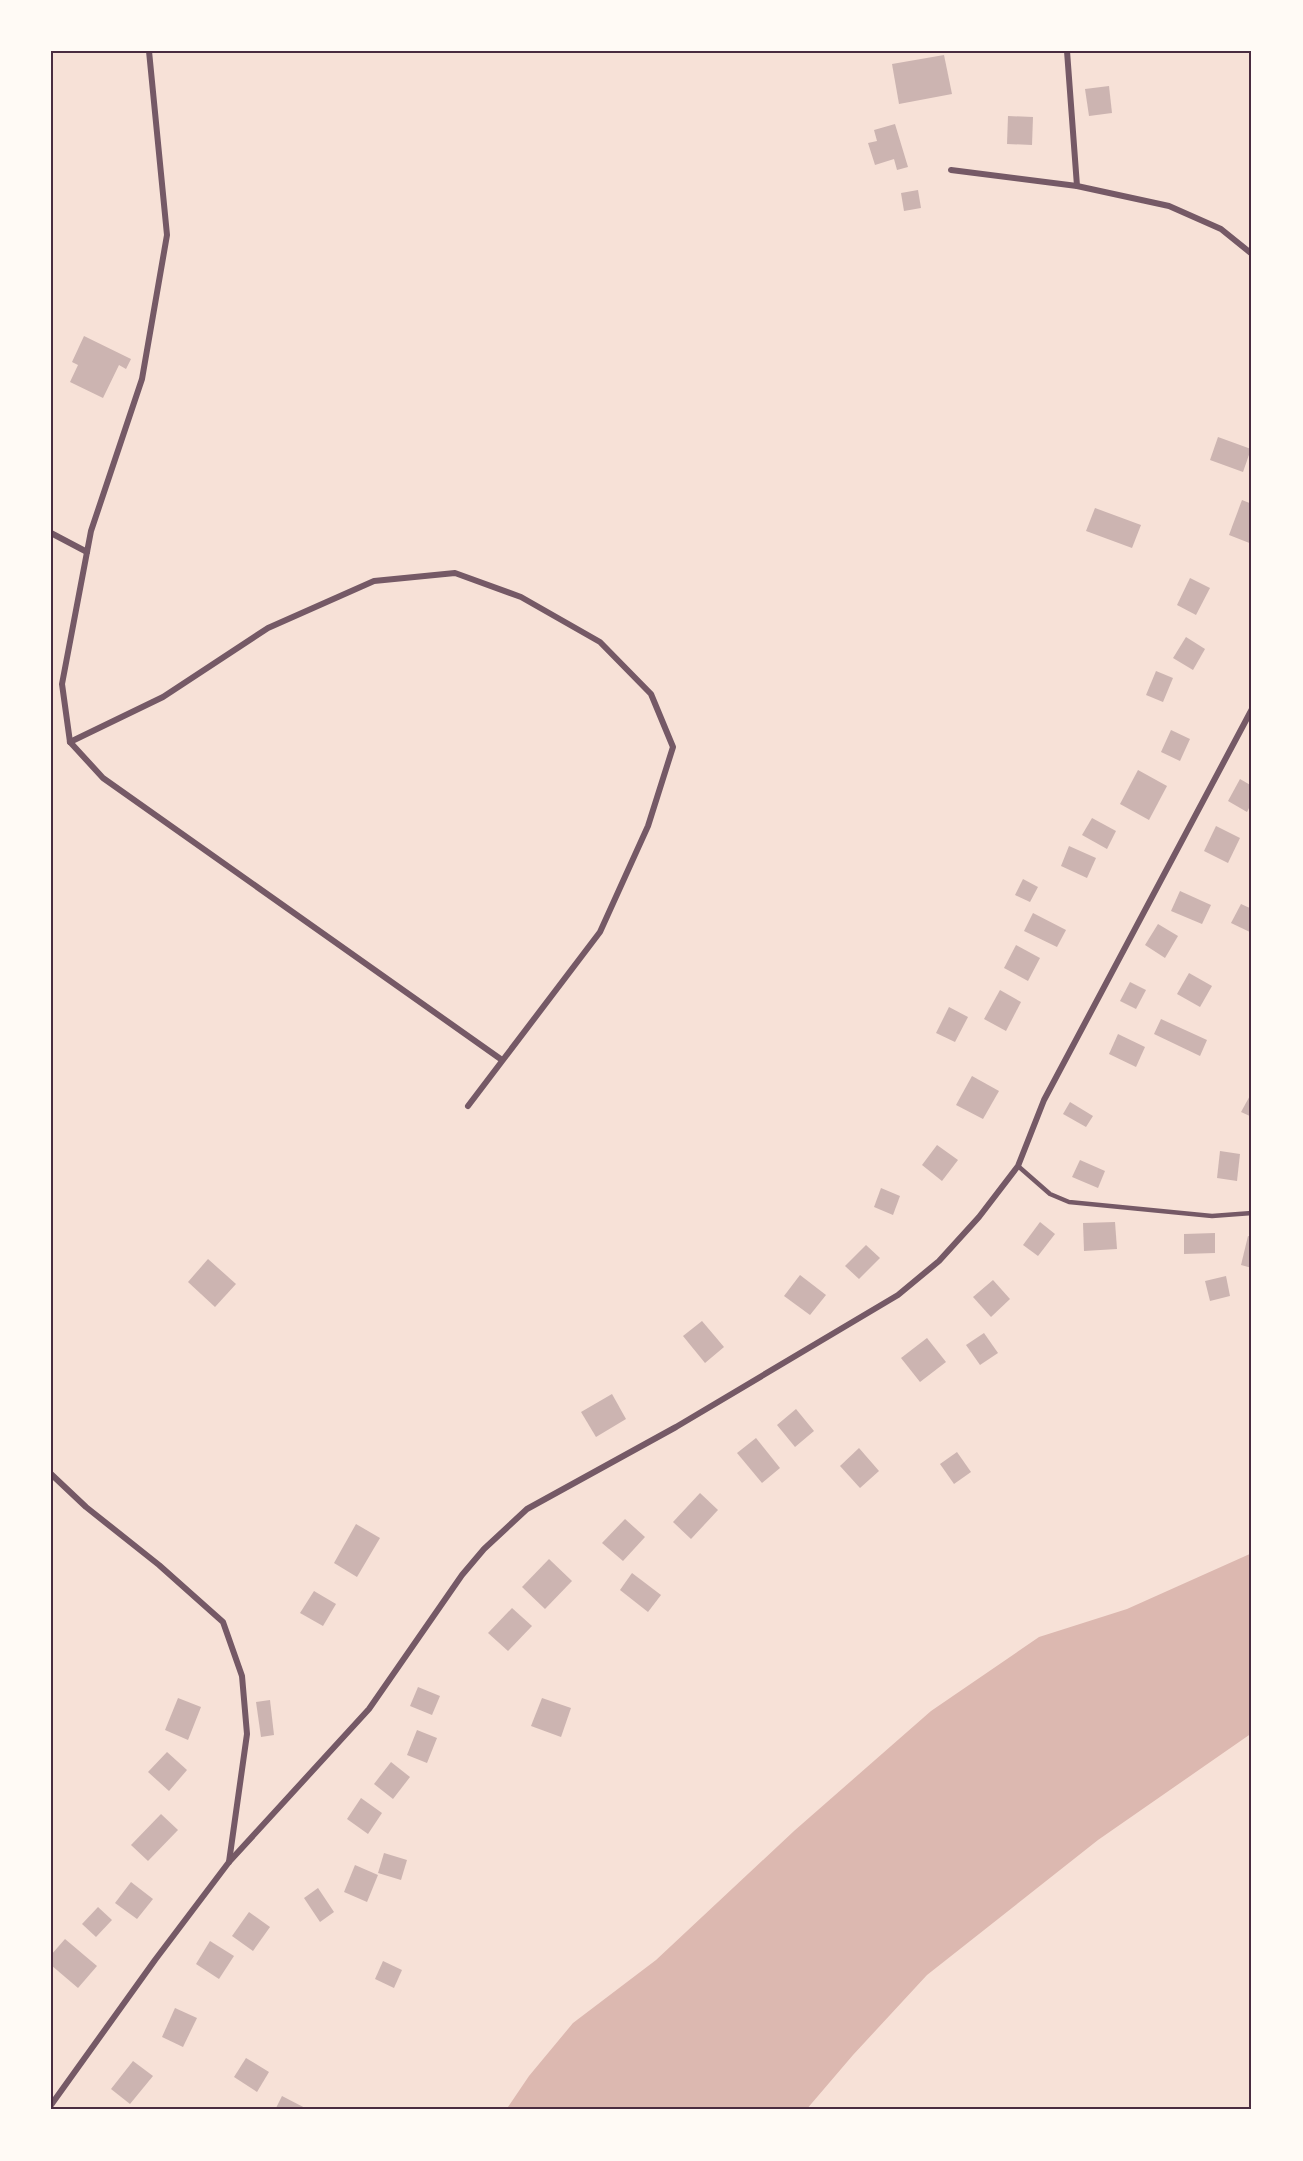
<svg xmlns="http://www.w3.org/2000/svg" width="1303" height="2161" font-family="Roboto,sans-serif">
<style>
.water{fill:#dcb8b0}
.building{fill:#ccb4b1}
.lines{fill:none;stroke-linecap:round;stroke-linejoin:round}
.service{stroke:#755966;stroke-width:4.5}
.minor{stroke:#755966;stroke-width:6}
.neatline{fill:none;stroke:#4a2c40;stroke-width:2}
</style>
<rect width="100%" height="100%" fill="#f7e1d7"/>
<polygon class="water" points="1252,1553 1252,1733 1098,1840 927,1975 853,2055 806,2110 506,2110 529,2076 573,2023 656,1960 794,1831 931,1711 1039,1637 1127,1609"/>
<g class="building">
<polygon points="944,55 952,94 899,104 892,64"/>
<polygon points="1109,86 1112,113 1089,116 1085,89"/>
<polygon points="1008,116 1033,117 1032,145 1007,144"/>
<polygon points="895,124 908,167 897,170 894,159 875,165 868,143 877,141 874,130"/>
<polygon points="918,190 921,208 904,211 901,193"/>
<polygon points="84,336 131,359 126,369 119,365 103,398 70,382 78,365 72,362"/>
<polygon points="1218,437 1251,449 1243,472 1210,460"/>
<polygon points="1242,500 1252,504 1252,544 1229,535"/>
<polygon points="1095,508 1141,525 1132,548 1086,531"/>
<polygon points="1190,578 1210,588 1196,615 1177,605"/>
<polygon points="1186,637 1205,649 1193,670 1173,658"/>
<polygon points="1156,671 1173,678 1163,702 1146,695"/>
<polygon points="1171,730 1190,739 1180,761 1161,752"/>
<polygon points="1138,770 1167,786 1149,820 1120,804"/>
<polygon points="1240,779 1252,786 1252,802 1247,812 1228,801"/>
<polygon points="1092,818 1116,831 1107,849 1082,835"/>
<polygon points="1216,826 1240,838 1228,863 1204,851"/>
<polygon points="1069,846 1096,858 1087,878 1061,866"/>
<polygon points="1023,879 1038,887 1030,902 1015,895"/>
<polygon points="1180,891 1211,905 1202,924 1171,911"/>
<polygon points="1241,904 1252,909 1252,933 1231,923"/>
<polygon points="1033,913 1066,930 1057,947 1024,931"/>
<polygon points="1158,924 1178,936 1165,958 1145,945"/>
<polygon points="1016,945 1040,958 1028,981 1004,968"/>
<polygon points="1189,973 1212,986 1200,1007 1177,994"/>
<polygon points="1130,982 1146,990 1136,1009 1120,1001"/>
<polygon points="1000,990 1021,1002 1006,1031 984,1019"/>
<polygon points="949,1007 968,1017 955,1042 936,1033"/>
<polygon points="1161,1019 1207,1040 1200,1056 1154,1034"/>
<polygon points="1118,1034 1145,1047 1136,1067 1109,1054"/>
<polygon points="972,1076 999,1091 983,1119 956,1105"/>
<polygon points="1252,1092 1252,1117 1241,1112"/>
<polygon points="1070,1102 1093,1116 1086,1127 1063,1114"/>
<polygon points="937,1145 958,1160 942,1181 922,1165"/>
<polygon points="1220,1151 1240,1154 1237,1181 1217,1178"/>
<polygon points="1080,1160 1105,1171 1098,1188 1072,1177"/>
<polygon points="881,1188 900,1196 893,1215 874,1207"/>
<polygon points="1040,1222 1055,1234 1038,1256 1023,1245"/>
<polygon points="1115,1222 1117,1249 1084,1251 1083,1223"/>
<polygon points="1215,1233 1215,1253 1184,1254 1184,1234"/>
<polygon points="1248,1236 1252,1237 1252,1268 1241,1265"/>
<polygon points="866,1245 880,1258 859,1279 845,1266"/>
<polygon points="208,1259 236,1284 215,1307 188,1282"/>
<polygon points="800,1275 826,1295 810,1315 784,1296"/>
<polygon points="1226,1276 1230,1296 1210,1301 1205,1281"/>
<polygon points="993,1280 1010,1299 991,1317 973,1297"/>
<polygon points="702,1321 724,1347 705,1363 683,1336"/>
<polygon points="984,1333 998,1353 980,1365 966,1345"/>
<polygon points="927,1338 946,1362 920,1382 901,1358"/>
<polygon points="612,1394 626,1419 596,1437 581,1412"/>
<polygon points="796,1409 814,1431 795,1447 777,1425"/>
<polygon points="756,1438 780,1468 762,1483 737,1453"/>
<polygon points="859,1448 879,1471 860,1488 840,1466"/>
<polygon points="957,1452 971,1472 954,1484 940,1464"/>
<polygon points="700,1493 718,1510 691,1539 673,1522"/>
<polygon points="625,1519 645,1537 623,1561 602,1543"/>
<polygon points="356,1524 380,1538 357,1577 334,1563"/>
<polygon points="549,1559 572,1581 545,1609 522,1587"/>
<polygon points="632,1573 661,1595 648,1612 620,1590"/>
<polygon points="314,1591 336,1604 323,1626 300,1613"/>
<polygon points="512,1608 532,1626 508,1651 488,1633"/>
<polygon points="418,1687 440,1696 432,1715 410,1706"/>
<polygon points="178,1698 201,1707 188,1740 165,1730"/>
<polygon points="542,1698 571,1708 561,1737 531,1726"/>
<polygon points="270,1700 274,1735 261,1737 256,1702"/>
<polygon points="417,1730 437,1738 427,1763 407,1755"/>
<polygon points="167,1752 187,1770 169,1791 148,1772"/>
<polygon points="391,1762 410,1777 393,1799 374,1784"/>
<polygon points="361,1798 382,1813 368,1834 347,1819"/>
<polygon points="161,1814 178,1830 148,1861 131,1845"/>
<polygon points="384,1853 407,1860 401,1880 378,1873"/>
<polygon points="355,1865 378,1875 367,1902 344,1892"/>
<polygon points="131,1882 153,1899 137,1919 115,1903"/>
<polygon points="318,1888 334,1912 320,1922 304,1898"/>
<polygon points="98,1907 112,1920 96,1937 82,1924"/>
<polygon points="249,1912 270,1927 253,1951 232,1936"/>
<polygon points="65,1939 97,1966 78,1988 51,1965 51,1955"/>
<polygon points="210,1941 234,1956 219,1979 196,1964"/>
<polygon points="383,1961 402,1970 394,1988 375,1979"/>
<polygon points="175,2008 197,2018 183,2047 162,2037"/>
<polygon points="246,2058 269,2072 257,2092 234,2077"/>
<polygon points="133,2061 153,2076 130,2104 111,2089"/>
<polygon points="282,2096 309,2110 275,2110"/>
</g>
<g class="lines">
<polyline class="service" points="1018,1166 1050,1194 1069,1202 1212,1216 1252,1213"/>
<g class="minor">
<polyline points="1067,51 1077,186 1169,206 1221,229 1252,254"/>
<polyline points="951,170 1077,186"/>
<polyline points="51,533 87,552"/>
<polyline points="70,742 163,697 268,628 374,581 455,573 521,597 600,642 651,694 673,747 648,826 600,932 468,1106"/>
<polyline points="70,742 62,684 91,531 142,379 167,235 149,51"/>
<polyline points="70,742 103,778 502,1060"/>
<polyline points="51,1474 86,1507 159,1565 223,1622 242,1676 247,1734 229,1862"/>
<polyline points="51,2105 155,1960 229,1862 369,1709 462,1575 484,1549 527,1509 676,1427 898,1295 939,1261 979,1217 1018,1166 1044,1100 1252,709"/>
</g>
</g>
<rect width="1303" height="2161" fill="none" stroke="#fffaf5" stroke-width="105"/>
<rect x="52" y="52" width="1198" height="2056" class="neatline"/>
</svg>
